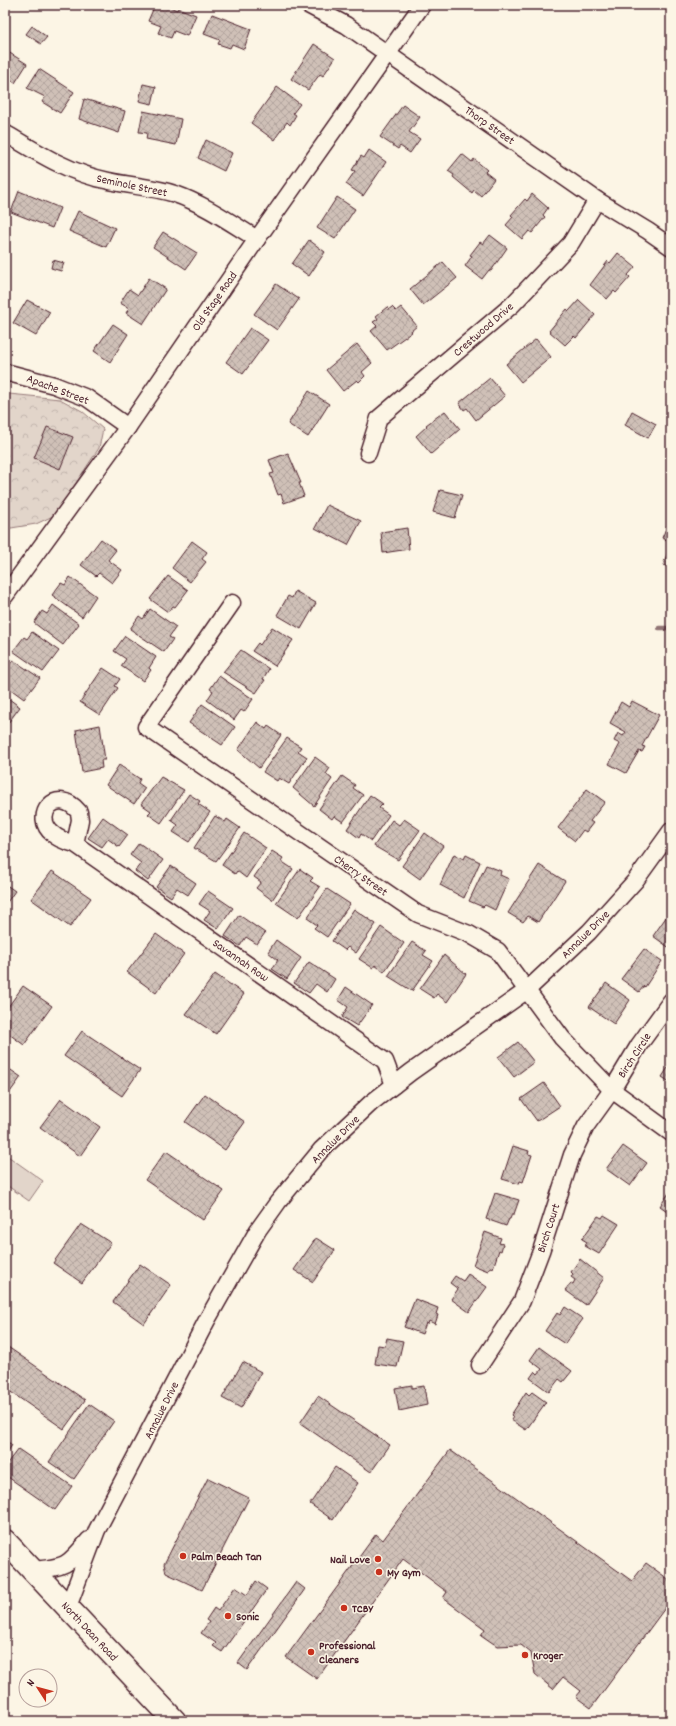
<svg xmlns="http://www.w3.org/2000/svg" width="676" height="1726" font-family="Dekko,sans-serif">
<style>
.forest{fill:url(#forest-crowns);stroke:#967a7a}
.pitch{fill:#e2d5ca;stroke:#967a7a}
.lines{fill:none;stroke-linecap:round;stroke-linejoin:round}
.stream{stroke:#917474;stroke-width:4.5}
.building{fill:url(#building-cross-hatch);stroke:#4a1f2b}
.street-casing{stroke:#4a1f2b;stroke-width:19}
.secondary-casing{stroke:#4a1f2b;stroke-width:25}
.street{stroke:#fcf5e5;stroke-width:16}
.secondary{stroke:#fcf5e5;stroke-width:22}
.poi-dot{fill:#c8321e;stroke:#fcf5e5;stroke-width:1.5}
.labels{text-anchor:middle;stroke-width:3;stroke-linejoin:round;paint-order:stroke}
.street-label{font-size:12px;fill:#4a1f2b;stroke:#fcf5e5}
.poi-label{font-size:12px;font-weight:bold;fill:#4a1f2b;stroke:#fcf5e5;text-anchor:start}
</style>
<defs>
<pattern id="forest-crowns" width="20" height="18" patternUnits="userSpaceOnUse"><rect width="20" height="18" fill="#e2d5ca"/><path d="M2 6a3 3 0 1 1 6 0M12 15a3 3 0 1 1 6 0" fill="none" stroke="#c3b6ae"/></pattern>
<pattern id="building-cross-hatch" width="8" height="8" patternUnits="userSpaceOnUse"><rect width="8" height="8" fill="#cfc0b7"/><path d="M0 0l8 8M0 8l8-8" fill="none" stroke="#b3a59e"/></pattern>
</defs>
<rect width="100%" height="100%" fill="#fcf5e5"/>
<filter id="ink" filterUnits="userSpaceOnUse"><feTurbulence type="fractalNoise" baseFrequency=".025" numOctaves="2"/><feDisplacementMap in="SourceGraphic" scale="8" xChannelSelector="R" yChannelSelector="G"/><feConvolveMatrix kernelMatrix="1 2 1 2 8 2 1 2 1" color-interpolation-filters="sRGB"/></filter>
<g filter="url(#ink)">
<polygon class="forest" points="5,392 9,394 60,399 82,411 103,429 99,448 55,515 36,524 5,529"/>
<polygon class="pitch" points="5,1154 43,1181 29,1201 5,1184"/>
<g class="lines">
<polyline class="stream" points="659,628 671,628"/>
</g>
<g class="building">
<polygon points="113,5 130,5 128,10"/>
<polygon points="155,5 165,5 177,10 178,8 196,15 187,36 174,31 171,38 158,33 161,26 148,21"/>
<polygon points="212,14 251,29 244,49 232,44 230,48 218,44 220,40 204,34"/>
<polygon points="32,26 47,37 41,44 26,34"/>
<polygon points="314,44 335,58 323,76 320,74 308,90 291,79"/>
<polygon points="5,50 27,64 15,83 5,76"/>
<polygon points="39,69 74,92 60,113 42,102 45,97 27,88"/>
<polygon points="143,84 156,87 152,104 139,101"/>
<polygon points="277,87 300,104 293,113 296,115 290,125 287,122 274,140 251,123"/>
<polygon points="84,99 125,111 119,133 79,119"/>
<polygon points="403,105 420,117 409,132 420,139 410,153 400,146 398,149 380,137"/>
<polygon points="143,111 181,119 176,145 146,139 147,133 139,132"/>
<polygon points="206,140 232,153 224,171 198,158"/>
<polygon points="369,150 386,162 363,196 346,184 355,171 352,170 361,156 364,158"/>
<polygon points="462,154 472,162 474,159 487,170 485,172 494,179 481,196 474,190 472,193 453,177 454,175 448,171"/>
<polygon points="19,191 60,208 52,228 11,212"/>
<polygon points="532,194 548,208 543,215 545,217 532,233 529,231 522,239 506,225 513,217 511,215 525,199 527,201"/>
<polygon points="337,197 355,209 335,239 317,228"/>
<polygon points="78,211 115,228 106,247 69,231"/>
<polygon points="163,232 197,253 186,269 153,247"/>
<polygon points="490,235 507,248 491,271 489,270 482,279 465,266 472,256 470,255 480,242 483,244"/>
<polygon points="309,240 325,252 309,276 292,264"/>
<polygon points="618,253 635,267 628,275 630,277 616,293 614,291 607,299 590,285 608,261 610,263"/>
<polygon points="53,260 64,263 61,271 51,268"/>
<polygon points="443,262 457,278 423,305 410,289"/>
<polygon points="149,278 166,289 143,324 126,313 129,308 120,303 129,289 138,295"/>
<polygon points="276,284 299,299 277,330 254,314"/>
<polygon points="27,300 50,312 36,336 13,323"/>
<polygon points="579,300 595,315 576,338 574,336 565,345 549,331 567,309 569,311"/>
<polygon points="387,307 388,310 392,307 396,311 401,307 417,326 411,331 412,332 387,350 371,331 377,326 373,322 378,319 376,316"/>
<polygon points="113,324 128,334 110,362 94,351"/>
<polygon points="250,328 268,340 243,374 226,362"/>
<polygon points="536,339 551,357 521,382 506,364"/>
<polygon points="357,344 372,363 362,372 365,376 359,382 357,380 343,391 326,370"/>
<polygon points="490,378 505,396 476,420 467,408 464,410 459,403"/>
<polygon points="309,391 329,404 308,437 288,424"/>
<polygon points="445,411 460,429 431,454 416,436 427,426 426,425"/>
<polygon points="632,411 656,424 648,438 625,425"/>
<polygon points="47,427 73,437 60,469 34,458"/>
<polygon points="288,453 301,483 299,483 304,496 284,503 281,494 278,495 270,474 274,473 269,460"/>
<polygon points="440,490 462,495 455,518 433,512"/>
<polygon points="327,505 361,521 348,545 315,528"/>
<polygon points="669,521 671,521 671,542 662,538"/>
<polygon points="407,528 409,549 383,553 381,532"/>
<polygon points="101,539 116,550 108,560 122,570 112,583 99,573 96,576 81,565"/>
<polygon points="192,541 207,552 202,559 206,562 190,582 172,568"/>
<polygon points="671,544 671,568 663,565"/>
<polygon points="168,576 188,590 175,607 173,606 168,612 150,599"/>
<polygon points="70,577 96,596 82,617 52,595 61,583 65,585"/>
<polygon points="295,591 316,603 301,629 277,615 288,596 292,598"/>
<polygon points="53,605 79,624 63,645 34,623 42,611 47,614"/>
<polygon points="150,609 176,627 169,637 173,639 164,652 130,629 139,616 143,619"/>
<polygon points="272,627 293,640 275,666 252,651 258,643 260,645"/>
<polygon points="32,632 59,651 43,672 13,651 24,637 27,639"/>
<polygon points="125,636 156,657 149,668 151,670 143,681 121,666 126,659 114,651"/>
<polygon points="241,650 269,669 263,679 265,680 256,693 223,672"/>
<polygon points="13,660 40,678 24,699 5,685 5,666 7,668"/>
<polygon points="103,668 120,679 115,686 118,688 100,715 80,702"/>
<polygon points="219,676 253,699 244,712 241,710 234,720 207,700 213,691 210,689"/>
<polygon points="5,696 20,707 5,727"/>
<polygon points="632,701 659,715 642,746 645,747 642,752 639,751 626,773 609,764 620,744 614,741 618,733 623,736 626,732 610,723 621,702 629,707"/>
<polygon points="202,704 235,727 222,745 189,723"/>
<polygon points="257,722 266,729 268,726 281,735 259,768 238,750"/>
<polygon points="100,725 105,760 101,760 102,768 82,772 76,730"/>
<polygon points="287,738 301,747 298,751 307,757 289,784 279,778 277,781 263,772"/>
<polygon points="315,757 330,768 326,774 332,779 314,806 293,788"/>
<polygon points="119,765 140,779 138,783 145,788 134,804 106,785"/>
<polygon points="342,776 355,785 353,788 363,795 343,822 334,816 332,819 319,809"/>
<polygon points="161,777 184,790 161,823 148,814 151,811 141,804"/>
<polygon points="587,789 605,802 590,821 593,823 586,832 583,830 575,841 558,828"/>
<polygon points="189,794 200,801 198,804 210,812 189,842 173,832 178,825 171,820"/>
<polygon points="370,795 383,804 379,808 389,815 371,841 361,834 359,838 347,829"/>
<polygon points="215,816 225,822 227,819 240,828 216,861 194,848"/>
<polygon points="103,817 128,835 119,847 108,839 102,847 88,838"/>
<polygon points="404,819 420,830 398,860 374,846 392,820 399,825"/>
<polygon points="244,833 266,848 246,878 237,871 235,874 222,865"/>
<polygon points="425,833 443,846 420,879 402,866"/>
<polygon points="139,843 163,860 148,881 135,871 141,863 130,855"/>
<polygon points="272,851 283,858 281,861 293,869 272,900 256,888 261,882 254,877"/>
<polygon points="454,854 464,859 466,855 480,862 464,898 440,885"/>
<polygon points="486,865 501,871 500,875 509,879 495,910 485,905 483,907 469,901"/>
<polygon points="539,865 565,881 538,922 528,916 523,922 508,913"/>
<polygon points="171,866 196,883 188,895 177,888 171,897 156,887"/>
<polygon points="300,869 313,878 310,881 320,887 298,918 276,903"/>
<polygon points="52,871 91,898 70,927 31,899"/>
<polygon points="5,884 15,891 5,905"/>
<polygon points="327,889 350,904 327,937 314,928 317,925 307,918"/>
<polygon points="208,891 233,908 218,929 204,920 210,911 199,904"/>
<polygon points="354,909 376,924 356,953 348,947 345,950 332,941"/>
<polygon points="671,910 671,949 653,936"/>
<polygon points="239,915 265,933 257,944 246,937 240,946 225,936"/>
<polygon points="381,927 404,943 384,972 375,965 373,968 359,959"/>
<polygon points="156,934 184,954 156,993 127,972"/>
<polygon points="276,940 301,958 287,979 272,969 278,960 268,952"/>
<polygon points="412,942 426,951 423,955 433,961 412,991 388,976"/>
<polygon points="644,949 662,961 645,987 644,986 639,992 621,979"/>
<polygon points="444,955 466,974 447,1002 437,994 434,998 420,989"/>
<polygon points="309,962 335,979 327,992 316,984 309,993 294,983"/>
<polygon points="215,974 244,994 216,1034 186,1014"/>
<polygon points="606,983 630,1000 614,1024 589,1007"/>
<polygon points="23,986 52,1006 24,1045 5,1031 5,1011"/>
<polygon points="346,987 372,1005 357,1026 342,1017 348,1007 338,1000"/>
<polygon points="82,1031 140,1070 122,1096 64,1056"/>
<polygon points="518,1042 534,1062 514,1077 498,1057"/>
<polygon points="671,1063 671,1083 662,1077"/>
<polygon points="5,1066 21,1077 5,1099"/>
<polygon points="544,1083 560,1106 537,1121 521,1099"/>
<polygon points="205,1094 245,1122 225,1150 185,1122"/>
<polygon points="61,1099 100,1127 80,1156 40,1127"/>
<polygon points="513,1146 529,1151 528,1154 532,1155 523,1182 520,1181 519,1184 502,1179"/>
<polygon points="623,1146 647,1163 630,1186 606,1169"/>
<polygon points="166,1151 224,1191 203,1220 145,1180"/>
<polygon points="671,1190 671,1214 660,1206"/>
<polygon points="495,1193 519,1200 514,1214 512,1214 510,1219 509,1219 506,1226 486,1219"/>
<polygon points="604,1215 619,1224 599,1254 585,1246 587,1242 582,1239 598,1216 602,1218"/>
<polygon points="81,1224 111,1243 82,1283 53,1263"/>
<polygon points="485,1232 501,1238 499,1243 503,1244 501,1251 499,1250 493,1268 490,1267 488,1271 473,1265"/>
<polygon points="316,1238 335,1250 313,1282 294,1270"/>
<polygon points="580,1259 604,1278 586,1305 565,1290 571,1283 573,1284 575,1280 571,1277 573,1274 571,1272"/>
<polygon points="140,1264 171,1285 144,1324 113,1302"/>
<polygon points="468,1274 487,1287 469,1312 451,1299 458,1289 450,1283 455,1276 463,1281"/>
<polygon points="415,1299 438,1308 436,1314 438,1315 435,1324 429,1321 428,1324 426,1323 422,1334 404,1327"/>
<polygon points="565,1307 583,1319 565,1344 545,1331 557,1313 560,1315"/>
<polygon points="387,1338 403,1341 397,1367 375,1364 378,1345 385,1346"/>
<polygon points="5,1345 85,1400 64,1429 5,1388"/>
<polygon points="539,1347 572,1371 563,1382 559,1379 549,1392 530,1378 535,1371 538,1374 542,1369 530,1360"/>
<polygon points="243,1362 261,1372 241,1408 222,1398"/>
<polygon points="412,1385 412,1388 424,1386 427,1405 399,1411 395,1388"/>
<polygon points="526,1392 529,1395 532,1392 546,1402 526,1430 511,1420 513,1417 511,1415"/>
<polygon points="318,1396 390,1445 371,1472 300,1423"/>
<polygon points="89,1404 114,1421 74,1479 49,1462"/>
<polygon points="5,1440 12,1445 5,1456"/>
<polygon points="18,1449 72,1486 55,1510 5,1475 5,1466"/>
<polygon points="450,1450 632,1581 646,1563 671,1581 671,1600 591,1708 576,1697 581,1691 563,1677 553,1689 535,1674 531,1653 521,1645 497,1646 481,1635 485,1629 443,1598 447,1592 403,1559 317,1679 286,1657 376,1534 383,1540"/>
<polygon points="335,1467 358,1483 333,1520 310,1504"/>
<polygon points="208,1478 249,1498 202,1590 166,1573 164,1564"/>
<polygon points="256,1581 267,1589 222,1652 213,1646 216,1643 201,1633 209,1622 206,1620 214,1608 218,1611 235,1587 247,1595"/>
<polygon points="296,1582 305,1589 247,1670 238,1663"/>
</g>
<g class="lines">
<g class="street-casing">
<g id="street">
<polyline points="308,5 346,25 597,200 648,231 671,247"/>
<path d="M5,133C38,153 71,174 109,181C131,186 153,187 175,194C204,204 231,223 257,239"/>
<polyline points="5,372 54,385 87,398 128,427"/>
<polyline points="368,453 379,418 512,305 571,243 597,200"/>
<polyline points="5,596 128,427 257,239 422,5"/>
<polyline points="232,603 146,727 418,914 469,934 498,951 562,1038 612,1090 671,1133"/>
<path d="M75,844L80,820L79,812C56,784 31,817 53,834C59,840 68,842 75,844L385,1061L394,1085"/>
<polyline points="480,1365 522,1301 541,1251 572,1155 586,1126 612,1090 639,1045 671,1001"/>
<path d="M33,1570C67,1567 67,1566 89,1540"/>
<polyline points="68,1607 97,1530 207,1320 258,1230 278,1202 321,1150 371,1103 411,1072 526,991 589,932 635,881 671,831"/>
</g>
</g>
<g class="secondary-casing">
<polyline id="secondary" points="5,1541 175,1721"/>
</g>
<use href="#street" class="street"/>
<use href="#secondary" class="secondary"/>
</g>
</g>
<g class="poi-dot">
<circle cx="183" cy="1556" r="4"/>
<circle cx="378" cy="1559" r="4"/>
<circle cx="379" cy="1572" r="4"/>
<circle cx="344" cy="1608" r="4"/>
<circle cx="228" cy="1616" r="4"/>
<circle cx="311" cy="1652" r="4"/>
<circle cx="525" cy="1655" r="4"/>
</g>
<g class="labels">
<g class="street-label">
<text transform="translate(490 125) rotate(35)" y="4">Thorp Street</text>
<text transform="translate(132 185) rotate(12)" y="4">Seminole Street</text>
<text transform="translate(214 301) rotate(-55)" y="4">Old Stage Road</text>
<text transform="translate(483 329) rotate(-41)" y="4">Crestwood Drive</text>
<text transform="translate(58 389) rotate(21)" y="4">Apache Street</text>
<text transform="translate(361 875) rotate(35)" y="4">Cherry Street</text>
<text transform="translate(585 934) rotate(-45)" y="4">Annalue Drive</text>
<text transform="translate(241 960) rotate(35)" y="4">Savannah Row</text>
<text transform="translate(634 1055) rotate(-57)" y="4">Birch Circle</text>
<text transform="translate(335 1139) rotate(-45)" y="4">Annalue Drive</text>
<text transform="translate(548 1228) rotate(-72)" y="4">Birch Court</text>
<text transform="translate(161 1410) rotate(-63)" y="4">Annalue Drive</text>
<text transform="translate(90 1631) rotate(47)" y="4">North Dean Road</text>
</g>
<g class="poi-label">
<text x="191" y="1560">Palm Beach Tan</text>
<text x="370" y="1563" text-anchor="end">Nail Love</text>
<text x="387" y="1576">My Gym</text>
<text x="352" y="1612">TCBY</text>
<text x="236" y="1620">Sonic</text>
<text x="319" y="1649">Professional<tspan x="319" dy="14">Cleaners</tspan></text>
<text x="533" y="1659">Kroger</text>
</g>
</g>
<rect width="676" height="1726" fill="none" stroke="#fcf5e5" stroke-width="20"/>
<rect x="10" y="10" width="656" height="1706" fill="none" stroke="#4a1f2b" stroke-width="1.5" filter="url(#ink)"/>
<g transform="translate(38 1688) rotate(306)"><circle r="19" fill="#fcf5e5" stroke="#b59f9b"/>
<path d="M0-3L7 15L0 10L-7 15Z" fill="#c8321e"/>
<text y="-6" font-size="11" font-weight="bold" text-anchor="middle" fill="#4a1f2b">N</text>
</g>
</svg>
